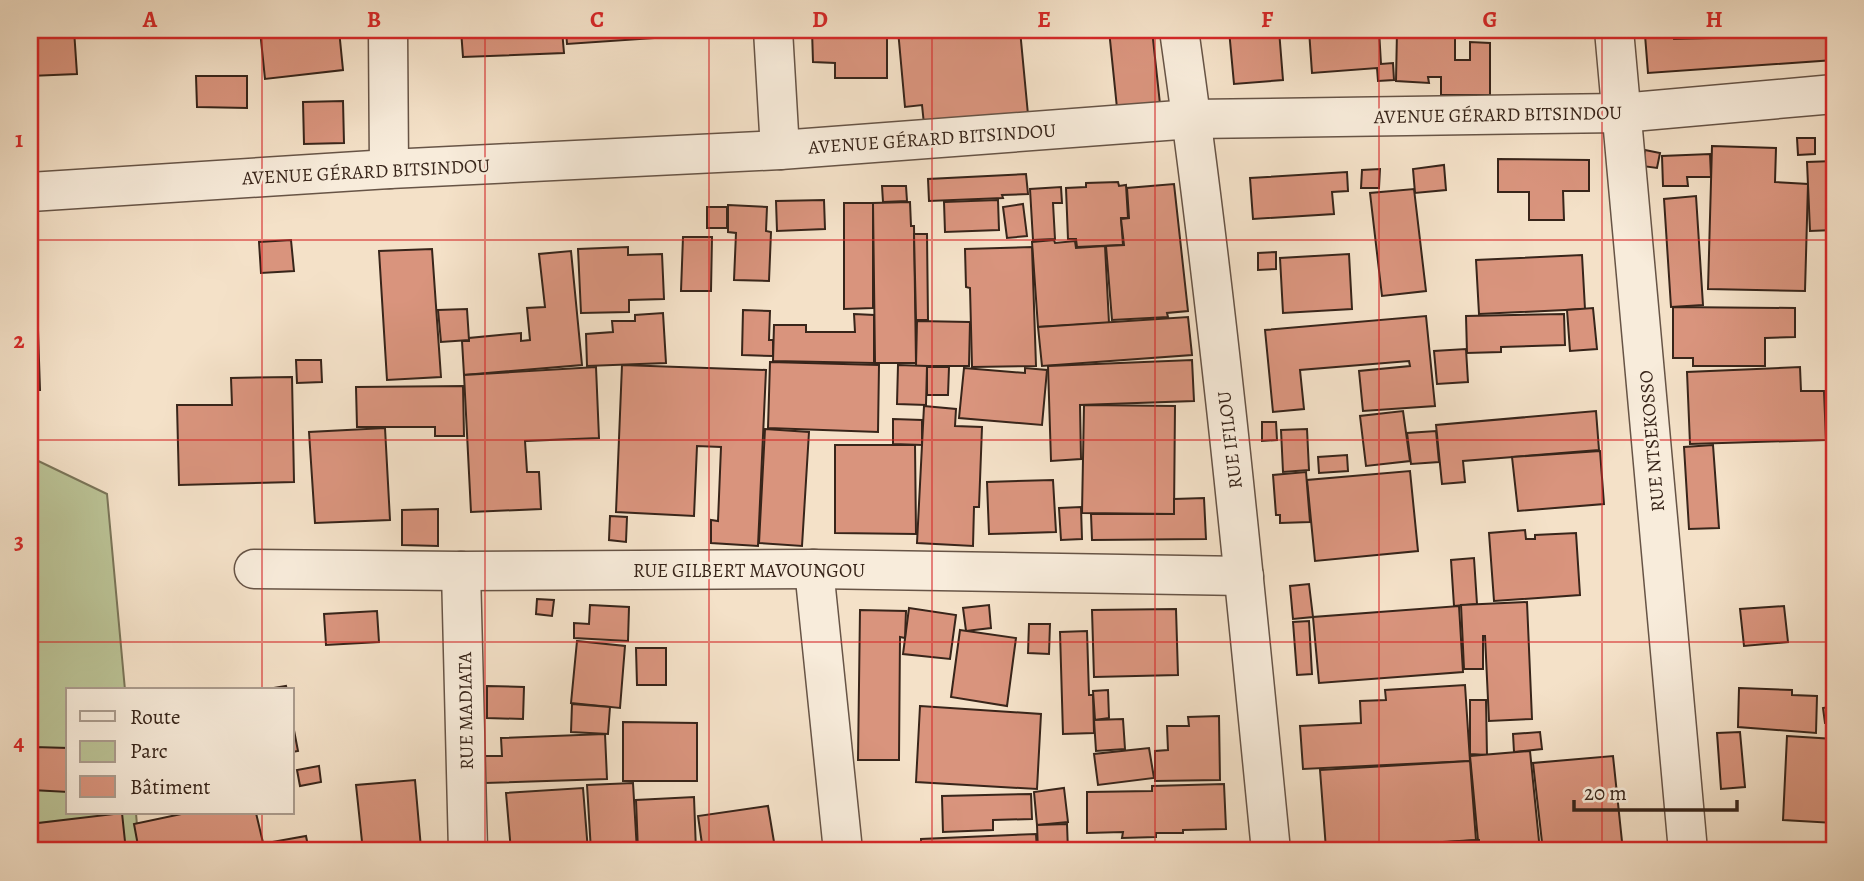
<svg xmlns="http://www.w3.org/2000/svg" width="1864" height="881" font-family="Alegreya,serif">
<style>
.green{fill:#bbc396;stroke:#7a7458;stroke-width:2}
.building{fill:#d9947d;stroke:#38251a;stroke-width:2}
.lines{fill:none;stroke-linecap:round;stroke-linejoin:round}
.street-casing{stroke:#675446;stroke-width:41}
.street{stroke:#f8ecdb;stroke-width:38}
.grid{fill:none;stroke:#d62828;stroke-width:2;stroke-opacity:0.55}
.labels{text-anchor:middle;stroke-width:5;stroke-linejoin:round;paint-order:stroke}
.street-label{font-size:19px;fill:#38251a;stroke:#f8ecdb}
.neatline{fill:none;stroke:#d62828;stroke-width:2.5}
.grid-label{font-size:23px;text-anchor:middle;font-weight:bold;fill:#d62828}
</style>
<rect width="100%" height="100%" fill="#f4e1c8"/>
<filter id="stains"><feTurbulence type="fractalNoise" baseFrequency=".00286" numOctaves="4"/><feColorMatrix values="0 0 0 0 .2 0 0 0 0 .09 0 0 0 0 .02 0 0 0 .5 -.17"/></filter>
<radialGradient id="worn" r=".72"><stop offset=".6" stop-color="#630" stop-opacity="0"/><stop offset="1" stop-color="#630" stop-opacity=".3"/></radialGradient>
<polygon class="green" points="30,457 107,494 125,690 68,690 68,813 136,813 139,851 30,851"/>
<g class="building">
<polygon points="30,30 74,30 77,74 30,76"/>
<rect x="152" y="30" width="37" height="5"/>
<polygon points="260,30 339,30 343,70 265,79"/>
<polygon points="461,30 562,30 564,53 463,57"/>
<polygon points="566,30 727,30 727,33 567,44"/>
<polygon points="812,30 887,30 887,78 835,78 835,63 813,62"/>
<polygon points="898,30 1020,30 1029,125 925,134 922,105 905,107"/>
<polygon points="1109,30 1152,30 1160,104 1117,108"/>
<polygon points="1229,30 1279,30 1283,80 1234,84"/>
<polygon points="1309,30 1379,30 1381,64 1393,63 1394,80 1378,81 1377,68 1312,73"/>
<polygon points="1733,30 1834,30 1834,60 1648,73 1645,35 1673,34 1674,39 1712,38 1712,32 1733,32"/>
<polygon points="1397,31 1429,32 1429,35 1455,35 1455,60 1470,60 1470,42 1490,43 1490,95 1441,95 1441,77 1428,77 1429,83 1396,81"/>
<polygon points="196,76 247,76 247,108 197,107"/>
<polygon points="343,101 344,143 304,144 303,102"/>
<polygon points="1797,138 1815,138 1815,154 1798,155"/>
<polygon points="1712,146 1776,148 1775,182 1808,184 1805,291 1708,289"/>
<polygon points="1645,150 1660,153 1657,168 1642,166"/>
<polygon points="1710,154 1711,177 1687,177 1688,186 1663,186 1662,156"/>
<polygon points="1498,159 1589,160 1589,191 1563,191 1564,220 1529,220 1529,192 1498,192"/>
<polygon points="1834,161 1834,230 1810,231 1807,162"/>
<polygon points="1444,165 1446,190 1415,193 1413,169"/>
<polygon points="1380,169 1379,188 1361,188 1362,170"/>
<polygon points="1347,172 1348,191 1332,192 1334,214 1253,219 1250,178"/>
<polygon points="1026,174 1028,194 1002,195 1003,198 929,201 928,179"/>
<polygon points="1118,182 1119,186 1126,185 1128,218 1121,218 1123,245 1077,247 1076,239 1068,239 1066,188 1086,187 1086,183"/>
<polygon points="1174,184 1188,311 1167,313 1168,317 1112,320 1106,246 1124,245 1121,219 1129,218 1127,188"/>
<polygon points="882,186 906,186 907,201 883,202"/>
<polygon points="1061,187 1062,203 1053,203 1055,239 1033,240 1030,189"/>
<polygon points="1414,189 1426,291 1382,296 1370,193"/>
<polygon points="1696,196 1703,305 1671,307 1664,199"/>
<polygon points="824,200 825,229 777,231 776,201"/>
<polygon points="998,200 999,230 945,232 944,202"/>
<polygon points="910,202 911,226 914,226 916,363 875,363 873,203"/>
<polygon points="844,203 873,203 873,308 844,309"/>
<polygon points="1023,204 1027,236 1007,238 1003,207"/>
<polygon points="728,205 767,207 766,231 771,232 769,281 734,280 736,233 728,232"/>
<rect x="707" y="207" width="20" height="21"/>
<polygon points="914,234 927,234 928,320 916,320"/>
<polygon points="683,237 712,237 711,291 681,291"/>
<polygon points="291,240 294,271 261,273 259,242"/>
<polygon points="1054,240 1055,243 1075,241 1076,248 1105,246 1109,323 1038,327 1032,242"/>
<polygon points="628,247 628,255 662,254 664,299 629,300 629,312 581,313 578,249"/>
<polygon points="1032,247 1036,366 972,367 970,288 966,287 965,249"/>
<polygon points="432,249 441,377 387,380 379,251"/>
<polygon points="571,251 582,365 464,375 462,341 469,341 469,338 521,333 521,341 530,340 527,308 545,307 539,254"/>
<polygon points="1276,252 1276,269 1258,270 1258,253"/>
<polygon points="1349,254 1352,309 1283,313 1280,258"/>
<polygon points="1582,255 1585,309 1479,314 1476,260"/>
<polygon points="30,271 36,271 40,390 30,390"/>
<polygon points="1673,307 1795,308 1795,337 1765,338 1765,366 1693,366 1693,358 1673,358"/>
<polygon points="1593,308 1597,349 1570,351 1567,310"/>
<polygon points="467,309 469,340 441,342 438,310"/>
<polygon points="743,310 770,311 769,340 773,340 773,356 742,355"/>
<polygon points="663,313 666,363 587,366 586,334 613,332 612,321 635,321 635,315"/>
<polygon points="854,314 874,315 874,363 773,361 774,325 806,325 806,332 855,332"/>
<polygon points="1564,314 1565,345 1501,347 1501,352 1467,353 1466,316"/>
<polygon points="1426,316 1435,406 1363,411 1359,371 1410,366 1409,361 1300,370 1304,409 1273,412 1265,330"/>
<polygon points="1188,317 1192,355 1042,366 1038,327"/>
<polygon points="917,321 970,322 969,366 916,366"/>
<polygon points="1466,349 1468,382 1437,384 1434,351"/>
<polygon points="1831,349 1834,349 1834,439 1832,439 1827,376 1833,375"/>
<polygon points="296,360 321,360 322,382 297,383"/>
<polygon points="1192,360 1194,401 1080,405 1081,459 1051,461 1048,366"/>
<polygon points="770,362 879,365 878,432 768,428"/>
<polygon points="622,365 766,370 758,546 711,543 711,520 718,521 721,447 697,446 694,516 616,512"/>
<polygon points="898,365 927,366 926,405 897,404"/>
<polygon points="596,367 599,438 525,441 527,472 539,472 541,509 471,512 464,375"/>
<polygon points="927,367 949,367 948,395 927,395"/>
<polygon points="1800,367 1801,391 1824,391 1826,440 1690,444 1687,372"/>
<polygon points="964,368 1025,373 1025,368 1047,370 1042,425 959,418"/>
<polygon points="292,377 294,482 179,485 177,405 232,405 231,378"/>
<polygon points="463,386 464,436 435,436 435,427 357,427 356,387"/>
<polygon points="1084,405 1175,406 1174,514 1082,513"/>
<polygon points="924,406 956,409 955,426 982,427 979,507 974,507 973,546 917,543"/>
<polygon points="1403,411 1410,461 1366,466 1360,416"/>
<polygon points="1596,411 1599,450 1463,461 1465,482 1442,484 1436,425"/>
<polygon points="893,419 922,420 922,445 893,444"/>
<polygon points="1262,422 1276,422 1277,440 1262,441"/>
<polygon points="385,428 390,520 315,523 309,432"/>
<polygon points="765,429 809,432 802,546 759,543"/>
<polygon points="1307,429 1309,470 1283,472 1281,430"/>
<polygon points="1436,431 1439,462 1411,464 1407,433"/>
<polygon points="835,445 915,445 916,534 835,533"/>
<polygon points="1713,445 1719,528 1689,529 1684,447"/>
<polygon points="1600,451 1604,504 1518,511 1512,457"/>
<polygon points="1347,455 1348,471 1319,473 1318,457"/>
<polygon points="1410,471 1418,551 1315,561 1307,480"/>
<polygon points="1306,472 1310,522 1280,523 1280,515 1276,515 1273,475"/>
<polygon points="1053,480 1056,532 989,534 987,482"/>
<polygon points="1204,498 1206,539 1092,540 1091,514 1174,514 1174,499"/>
<polygon points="1081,507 1082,539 1061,540 1059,508"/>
<polygon points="438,509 438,546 402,545 402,510"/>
<polygon points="610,516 627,517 626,542 609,540"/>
<polygon points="1525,530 1526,539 1535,539 1535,535 1576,533 1580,595 1494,601 1489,533"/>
<polygon points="1474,558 1477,604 1454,606 1451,560"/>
<polygon points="1309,584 1313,617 1293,619 1290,586"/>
<polygon points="1830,598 1834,598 1834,670 1831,670"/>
<polygon points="537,599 554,600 552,616 536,614"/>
<polygon points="1527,602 1532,719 1489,721 1485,636 1483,636 1483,669 1464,669 1461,605"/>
<polygon points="590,605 629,607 628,641 574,638 574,623 589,624"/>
<polygon points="989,605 991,628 966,631 963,608"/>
<polygon points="1459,606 1463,672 1319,683 1313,617"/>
<polygon points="1784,606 1788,642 1744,646 1740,609"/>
<polygon points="909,608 956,615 950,659 903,654"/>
<polygon points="1176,609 1178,675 1094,677 1092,610"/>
<polygon points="860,610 906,611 905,638 900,637 899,760 858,760"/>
<polygon points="377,611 379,642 326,645 324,614"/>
<polygon points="1309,621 1312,674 1297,675 1293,622"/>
<polygon points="1029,624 1050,624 1049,654 1028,653"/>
<polygon points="960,630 1016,638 1007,706 951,697"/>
<polygon points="1087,631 1089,695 1093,695 1094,733 1063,734 1060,632"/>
<polygon points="577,641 625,646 620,708 571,703"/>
<polygon points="636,648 666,648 666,685 637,685"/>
<polygon points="1465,685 1470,761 1303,769 1300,726 1361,723 1360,701 1386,700 1385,690"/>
<polygon points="286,686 287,690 262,690"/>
<polygon points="487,686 524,687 523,719 487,718"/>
<polygon points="1739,688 1792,690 1792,695 1817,696 1816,733 1738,727"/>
<polygon points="1108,690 1109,718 1095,720 1093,691"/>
<polygon points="1470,700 1486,700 1487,755 1470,754"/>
<polygon points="572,704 610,707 608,734 571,732"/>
<polygon points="920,706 1041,714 1037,789 916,782"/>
<polygon points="1834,706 1834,722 1825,723 1823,708"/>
<polygon points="1219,716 1220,780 1155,781 1155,751 1168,750 1167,726 1189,726 1188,717"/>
<polygon points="1123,719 1125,749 1096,751 1094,720"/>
<polygon points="292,720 298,751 292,752"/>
<polygon points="623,722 697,723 697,781 623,781"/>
<polygon points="1540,732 1542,749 1514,752 1513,734"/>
<polygon points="1740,732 1745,787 1721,789 1717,733"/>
<polygon points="605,734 607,779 485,783 484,756 502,756 501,738"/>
<polygon points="1787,736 1834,739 1834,823 1783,820"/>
<polygon points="34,747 68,748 68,792 32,790"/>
<polygon points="1149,748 1154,778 1098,785 1094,754"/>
<polygon points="1530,751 1540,851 1479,851 1470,756"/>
<polygon points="1613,756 1623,851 1543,851 1533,763"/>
<polygon points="1470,761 1476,840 1326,849 1320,770"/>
<polygon points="319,766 321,782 300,786 297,770"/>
<polygon points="415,780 421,848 363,851 356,785"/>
<polygon points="633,783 637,851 591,851 587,785"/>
<polygon points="1224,784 1226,829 1183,830 1183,833 1156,833 1156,837 1122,838 1123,832 1087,833 1087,792 1152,791 1152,786"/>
<polygon points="583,788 588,851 511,851 506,793"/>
<polygon points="1064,788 1068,822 1037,825 1034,792"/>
<polygon points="1031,794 1032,819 993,820 993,830 943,832 942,796"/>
<polygon points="694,797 696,851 638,851 636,800"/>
<polygon points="768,806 774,842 782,842 783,851 703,851 698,816"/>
<polygon points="122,813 126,851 30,851 30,824"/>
<polygon points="186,813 256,813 265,851 139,851 134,824"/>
<polygon points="1067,824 1068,851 1038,851 1037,825"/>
<polygon points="1036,834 1037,851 921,851 921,839"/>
<polygon points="306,836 309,851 274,851 272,842"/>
<polygon points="1479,840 1479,851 1433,851 1432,843"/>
<polygon points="1246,842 1247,851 1228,851 1228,843"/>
</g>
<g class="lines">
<g class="street-casing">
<g id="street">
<polyline points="388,30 389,169"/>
<polyline points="773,30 780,150"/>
<path d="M1179,30C1218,303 1244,577 1271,851"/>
<polyline points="1614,30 1688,851"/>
<polyline points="30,192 389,169 780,150 1192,119 1621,113 1834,94"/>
<polyline points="254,569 461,571 814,569 1244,576"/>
<polyline points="814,569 843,851"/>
<polyline points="461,571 468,851"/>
</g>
</g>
<use href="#street" class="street"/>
</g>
<path class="grid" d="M262,30V690M485,30V851M709,30V851M932,30V851M1155,30V851M1379,30V851M1602,30V851M30,240H1834M30,440H1834M30,642H1834M262,813V851"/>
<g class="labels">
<g class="street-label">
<text transform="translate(1498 114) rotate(-1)" y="7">AVENUE GÉRARD BITSINDOU</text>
<text transform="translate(932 138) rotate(-4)" y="7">AVENUE GÉRARD BITSINDOU</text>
<text transform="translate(366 171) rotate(-3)" y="7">AVENUE GÉRARD BITSINDOU</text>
<text transform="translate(1229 440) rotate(-97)" y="7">RUE IFILOU</text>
<text transform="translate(1651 441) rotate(-95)" y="7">RUE NTSEKOSSO</text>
<text x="749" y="577">RUE GILBERT MAVOUNGOU</text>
<text transform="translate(465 711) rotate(-91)" y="7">RUE MADIATA</text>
</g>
</g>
<rect width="1864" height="881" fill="none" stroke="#f4e1c8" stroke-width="77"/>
<rect x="66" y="688" width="228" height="126" fill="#f8ecdb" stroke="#ab9c8e" stroke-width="2"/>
<rect x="80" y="711" width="35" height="10" fill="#f8ecdb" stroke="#ab9c8e" stroke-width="2"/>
<text x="130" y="724" font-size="21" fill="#38251a">Route</text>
<rect x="80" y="741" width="35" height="21" fill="#bbc396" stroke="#ab9c8e" stroke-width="2"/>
<text x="130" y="758" font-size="21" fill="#38251a">Parc</text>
<rect x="80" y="776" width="35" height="21" fill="#d9947d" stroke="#ab9c8e" stroke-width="2"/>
<text x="130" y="794" font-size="21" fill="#38251a">Bâtiment</text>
<path d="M1574 800v10h163v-10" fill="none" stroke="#38251a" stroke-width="3.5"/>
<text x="1584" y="800" font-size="21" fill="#38251a" stroke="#f8ecdb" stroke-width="5" paint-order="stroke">20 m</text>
<rect x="38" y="38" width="1788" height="804" class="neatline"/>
<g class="grid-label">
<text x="150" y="27">A</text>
<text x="374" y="27">B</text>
<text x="597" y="27">C</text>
<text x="820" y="27">D</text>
<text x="1044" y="27">E</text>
<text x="1267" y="27">F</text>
<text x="1490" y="27">G</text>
<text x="1714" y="27">H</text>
<text x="19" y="147">1</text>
<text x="19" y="348">2</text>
<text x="19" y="549">3</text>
<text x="19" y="750">4</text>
</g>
<rect width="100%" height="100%" filter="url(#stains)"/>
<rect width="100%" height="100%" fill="url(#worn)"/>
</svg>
